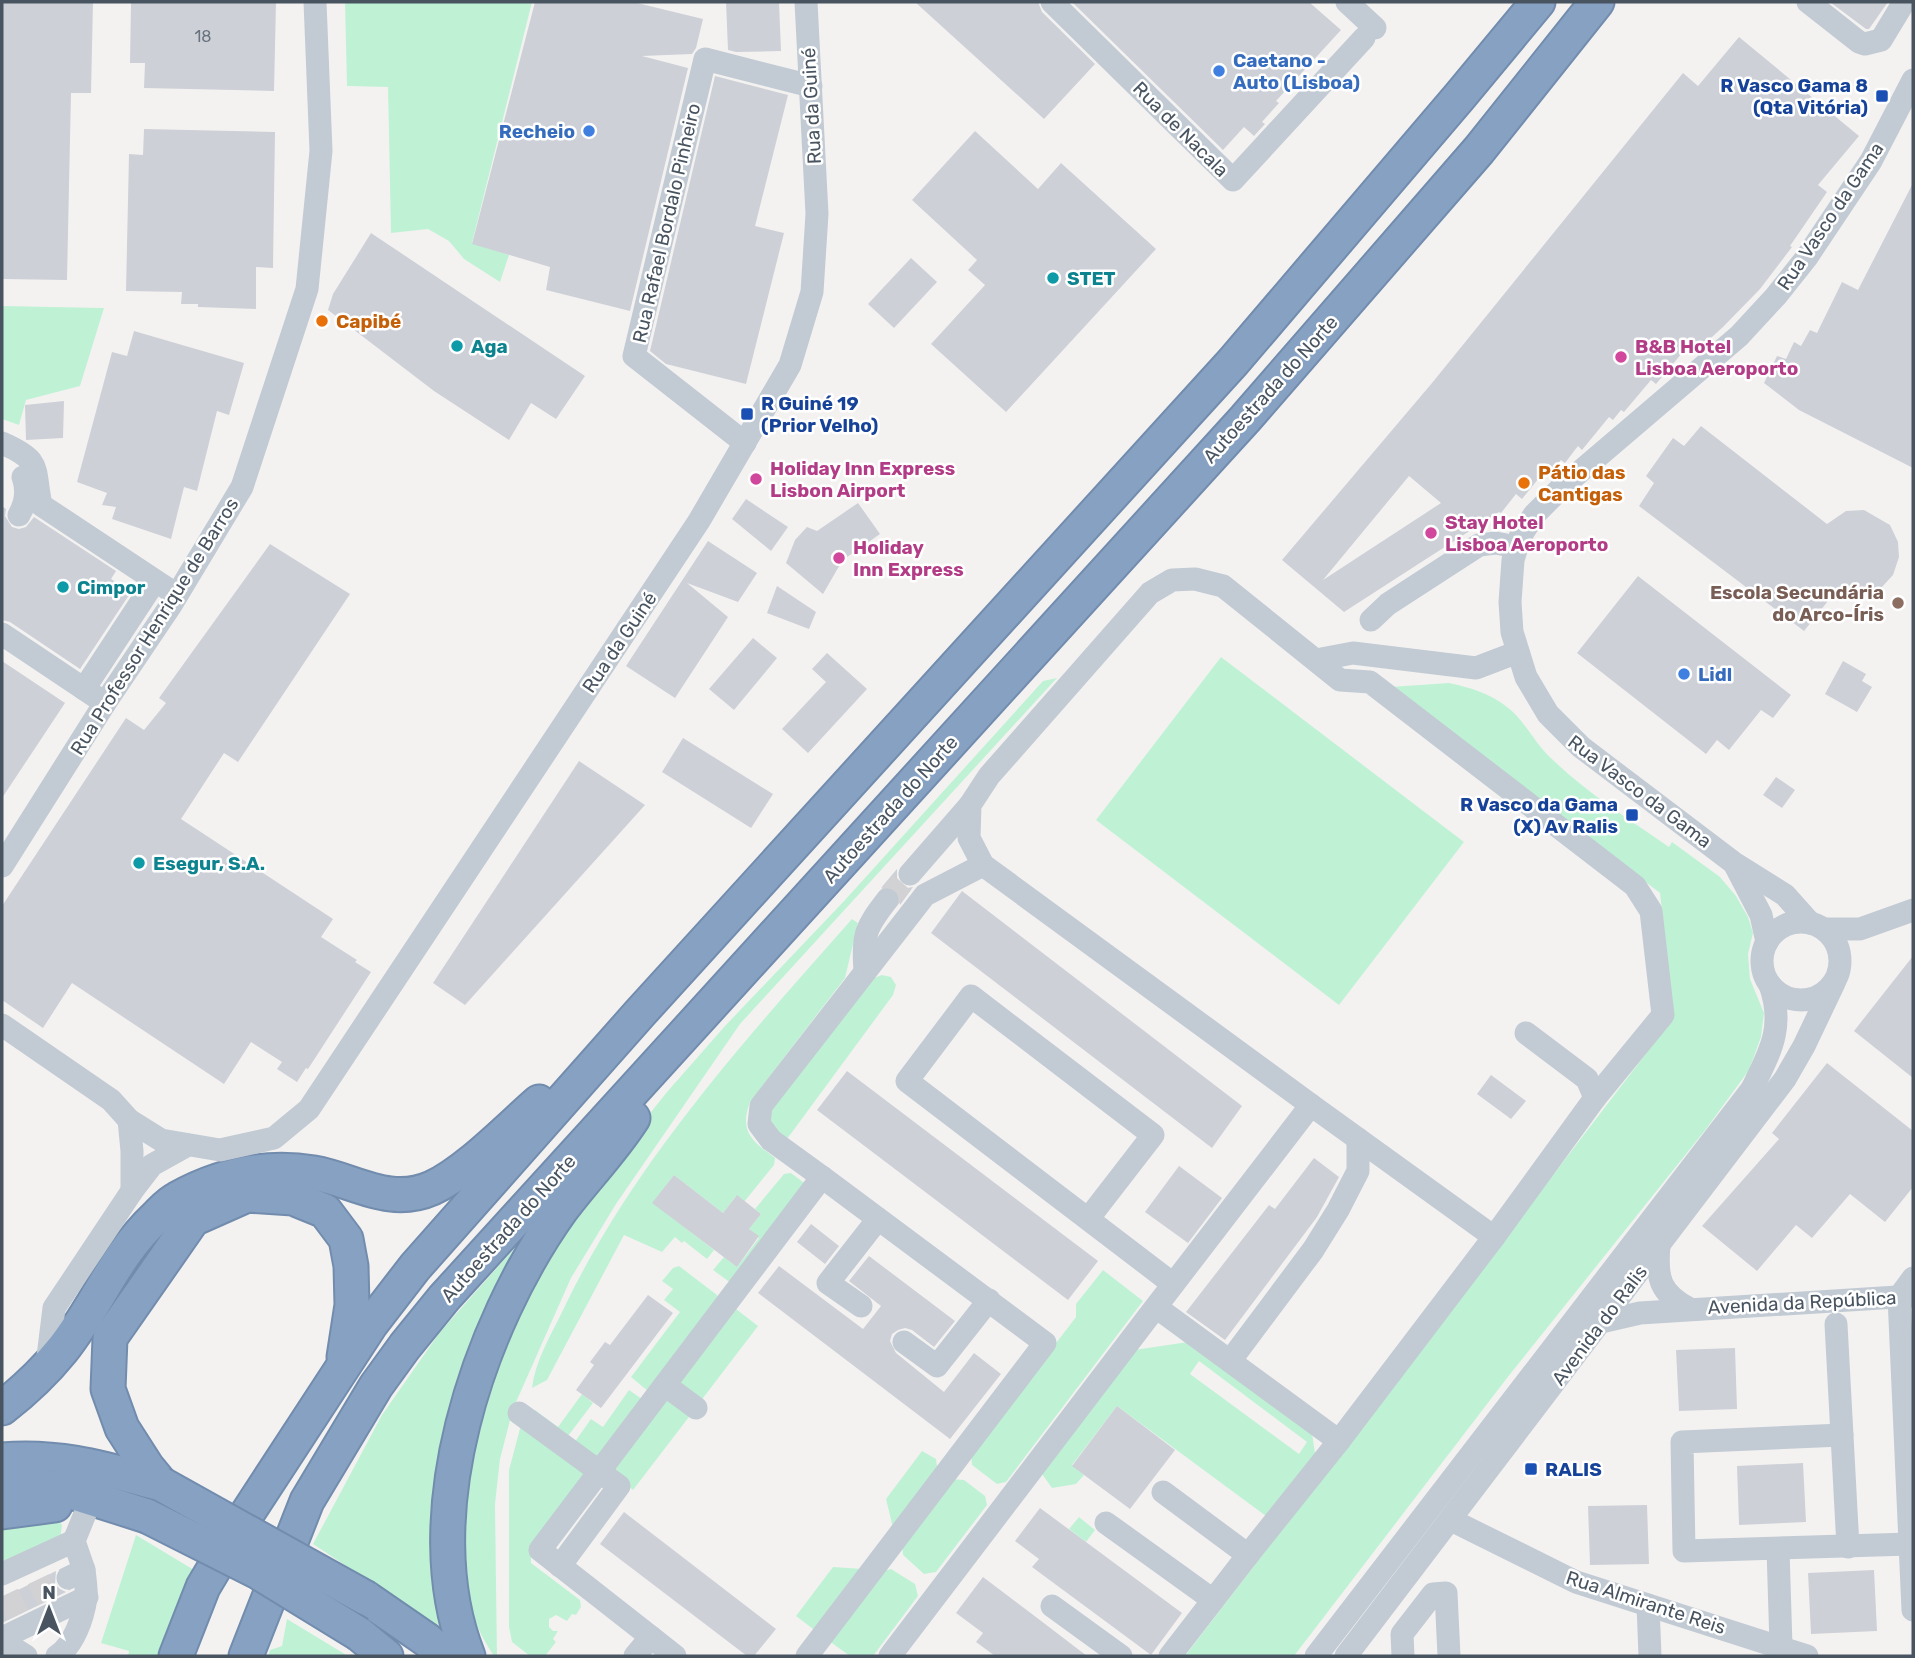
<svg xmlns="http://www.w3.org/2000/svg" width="1915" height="1658" font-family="Rubik,sans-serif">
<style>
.green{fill:#bff2d5;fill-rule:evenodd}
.building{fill:#cdd0d7;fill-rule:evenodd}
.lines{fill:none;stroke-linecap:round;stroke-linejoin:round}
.minor-tunnel{stroke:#d2d2d4;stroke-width:23;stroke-dasharray:23 11;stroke-linecap:butt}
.highway-casing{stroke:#728cae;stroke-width:37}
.minor{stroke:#c2cbd4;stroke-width:23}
.highway{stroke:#87a1c2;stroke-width:33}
.highway-bridge-casing{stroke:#728cae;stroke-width:37;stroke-linecap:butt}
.highway-bridge{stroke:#87a1c2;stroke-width:33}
.shop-dot{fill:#3f7fe0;stroke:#fff;stroke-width:2.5}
.transit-dot{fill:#1a4fb4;stroke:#fff;stroke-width:2.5}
.culture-dot{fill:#0f9aa8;stroke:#fff;stroke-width:2.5}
.food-dot{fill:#e8710a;stroke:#fff;stroke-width:2.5}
.hotel-dot{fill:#d1479c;stroke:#fff;stroke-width:2.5}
.education-dot{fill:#8d6e63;stroke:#fff;stroke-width:2.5}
.labels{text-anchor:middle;stroke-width:5;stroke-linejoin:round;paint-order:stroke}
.number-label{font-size:16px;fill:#69737e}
.shop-label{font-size:19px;font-weight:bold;fill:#366cbe;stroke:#fff;text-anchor:start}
.transit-label{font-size:19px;font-weight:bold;fill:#164399;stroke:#fff;text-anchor:end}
.street-label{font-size:19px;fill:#485460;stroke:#fff}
.culture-label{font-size:19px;font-weight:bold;fill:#0d838f;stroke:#fff;text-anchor:start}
.food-label{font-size:19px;font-weight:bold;fill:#c56008;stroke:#fff;text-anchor:start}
.hotel-label{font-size:19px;font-weight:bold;fill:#b23c85;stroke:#fff;text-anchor:start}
.education-label{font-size:19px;font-weight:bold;fill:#785e54;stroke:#fff;text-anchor:end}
</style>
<rect width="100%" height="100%" fill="#f4f2f1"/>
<g class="green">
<polygon points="345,2 532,2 472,243 509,255 500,282 464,259 449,241 428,229 391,233 388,87 347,86"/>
<polygon points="2,306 104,308 80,386 26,400 19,425 2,419"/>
<polygon points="1221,657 1464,842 1339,1005 1096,820"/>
<path d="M1057,678L740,1024L616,1204L571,1278L513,1409L500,1459L495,1504L497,1656H494C473,1624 468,1605 467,1566L460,1563L470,1441L512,1319L586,1193L667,1092L725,1026L845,900L1043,681Z"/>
<path d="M1449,683C1473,688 1498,696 1516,715C1529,729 1538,747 1553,760C1587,793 1630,820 1669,847L1672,842L1720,877L1736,896L1748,917L1753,933L1748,954L1750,979L1764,1013L1761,1037L1749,1070L1706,1129L1507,1378L1294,1656H1185L1674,1017L1660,893L1390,687Z"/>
<path d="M852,919L858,923L845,978L750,1102C739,1132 752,1141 775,1158L774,1165L744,1202L736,1196L723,1213L674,1175L653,1203L714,1250L707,1259L684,1241L682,1243L675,1237L662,1252L624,1235L547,1380L532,1388C535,1361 551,1335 563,1310C633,1163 745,1040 852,919Z"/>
<polygon points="882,975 891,977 896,985 893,995 787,1139 769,1125 769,1110 874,978"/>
<polygon points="791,1173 807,1185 735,1286 713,1270 724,1257 737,1267 759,1238 749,1229 761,1214 755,1209 784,1174"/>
<polygon points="575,1180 542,1227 438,1533 440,1628 313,1544 382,1415 440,1332"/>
<polygon points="679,1266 717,1295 719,1301 649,1392 631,1377 680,1312 664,1300 673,1289 662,1281 673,1268"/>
<polygon points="1103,1270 1143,1301 1006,1482 997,1484 972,1465 971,1454 1076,1317 1076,1304"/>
<polygon points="736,1309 758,1326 700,1402 678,1385"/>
<path d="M1188,1342L1312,1433L1316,1460L1270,1519L1117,1406L1072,1465L1084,1475L1076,1484L1052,1488L1042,1474L1134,1350ZM1199,1361L1307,1442L1299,1454L1190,1374Z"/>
<polygon points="629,1390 642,1399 596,1458 574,1443 591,1419 603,1427"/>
<polygon points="582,1394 593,1403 565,1440 530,1415 535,1410 558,1427"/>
<polygon points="670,1396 692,1413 633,1490 611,1473"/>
<polygon points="522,1421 585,1472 531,1555 531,1563 580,1600 581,1607 576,1615 572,1614 567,1621 556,1615 549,1619 549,1627 553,1631 558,1631 553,1639 556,1642 545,1656 530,1656 512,1642 509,1627 509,1470"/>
<polygon points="922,1451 936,1459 938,1474 894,1532 886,1499"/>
<polygon points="952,1479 964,1480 985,1496 987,1505 936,1572 924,1574 903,1555 902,1544"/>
<polygon points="1079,1517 1095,1530 1086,1542 1069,1529"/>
<polygon points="57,1519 62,1525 60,1540 2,1567 2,1529"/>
<polygon points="136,1535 194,1570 157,1656 128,1656 129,1651 101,1643"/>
<polygon points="833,1567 863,1569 817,1632 796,1616"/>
<polygon points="891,1569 915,1584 918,1596 873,1656 850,1656 829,1641 880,1572"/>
<polygon points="287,1619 348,1656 268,1656 270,1650 282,1646"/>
</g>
<g class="building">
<polygon points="2,2 93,2 91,93 71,93 67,280 2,279"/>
<polygon points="131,2 276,2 274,91 144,88 145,63 130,63"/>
<polygon points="535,2 633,2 703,19 696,48 692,54 642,56 688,68 630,311 546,290 550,267 472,244"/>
<polygon points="726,2 779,2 781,51 736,52 728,50"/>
<polygon points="915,2 1038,2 1042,12 1095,64 1044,119"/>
<polygon points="1072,2 1309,2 1341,30 1276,101 1279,103 1262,122 1265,124 1254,136 1244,127 1223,150"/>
<polygon points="1830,2 1888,2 1869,29 1866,29"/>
<path d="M1739,37L1859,136L1818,185L1827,192L1790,246L1792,247L1760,289L1723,327L1701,347L1693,340L1656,384L1651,380L1624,412L1621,410L1613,420L1609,417L1582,450L1578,446L1565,463L1561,460L1547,476L1543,473L1522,499L1516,494L1501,513L1499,512L1344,612L1282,560L1432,383L1683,73L1698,86ZM1409,476L1441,503L1323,580Z"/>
<polygon points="715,76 788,95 755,226 784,233 746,384 666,364 650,351"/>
<polygon points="144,129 275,132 273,268 256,267 256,309 198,307 198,304 181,304 182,292 126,291 129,154 143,155"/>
<polygon points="975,131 1038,189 1061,163 1156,249 1006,412 931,344 985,285 968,270 977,260 912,200"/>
<polygon points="1913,183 1913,468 1799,410 1764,383 1777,356 1786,359 1794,342 1801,346 1810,330 1817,333 1842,282 1858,290"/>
<polygon points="371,233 585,376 556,419 531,403 509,440 434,391 328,310 333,294"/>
<polygon points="911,258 937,282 894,328 868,304"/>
<polygon points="134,331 244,363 229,415 217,411 197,491 184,487 171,539 112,519 116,507 102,505 107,493 77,482 112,352 127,356"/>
<polygon points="64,401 63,438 26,440 25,405"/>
<polygon points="1701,426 1827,524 1846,511 1864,510 1890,525 1898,542 1899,557 1893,575 1881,588 1863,594 1850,594 1836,591 1804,631 1639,506 1654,483 1646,476 1673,438 1684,446"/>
<polygon points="746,499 788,527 771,551 732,519"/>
<polygon points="858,503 880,534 847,557 838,568 823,594 786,563 795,540 807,527 817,531"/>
<polygon points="2,506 6,509 5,516 12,527 19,529 26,527 34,517 116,571 111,579 131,592 80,669 10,622 2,620"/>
<polygon points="708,541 757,573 738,602 687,583 728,617 675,698 626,666"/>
<polygon points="270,544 350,594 238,762 224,753 181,819 333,919 321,937 357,960 355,962 371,972 308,1069 306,1068 297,1082 277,1069 282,1062 251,1042 224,1084 72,983 43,1028 2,1000 2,906 126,718 144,730 166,703 159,698"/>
<polygon points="1638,576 1791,695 1773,718 1761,710 1729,750 1717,740 1706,754 1577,653"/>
<polygon points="777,586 816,612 809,629 767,613"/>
<polygon points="753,638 777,658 734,710 709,689"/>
<polygon points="827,653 867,689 808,753 782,729 826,682 812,669"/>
<polygon points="2,661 65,703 2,798"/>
<polygon points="1843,661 1866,674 1862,681 1872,687 1857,712 1825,694"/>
<polygon points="683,738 773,794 751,828 662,772"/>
<polygon points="579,761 645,805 465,1005 433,983"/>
<polygon points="1776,777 1795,790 1782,808 1763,795"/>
<polygon points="897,869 897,878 900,884 907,888 913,887 900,905 900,895 896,889 888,886 881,888"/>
<polygon points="962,891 1242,1106 1212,1148 931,933"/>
<polygon points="1913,956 1913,1078 1854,1031"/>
<polygon points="1827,1063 1913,1131 1913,1187 1885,1222 1850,1194 1812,1238 1796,1225 1757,1271 1702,1226 1779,1139 1772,1133"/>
<polygon points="847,1071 1098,1261 1068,1300 817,1110"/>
<polygon points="1491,1075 1526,1101 1511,1119 1477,1094"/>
<polygon points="1314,1158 1339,1177 1317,1217 1225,1340 1186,1312 1269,1205 1275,1209"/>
<polygon points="1179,1166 1222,1198 1188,1243 1145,1212"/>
<polygon points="674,1175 723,1213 737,1195 761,1214 749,1229 759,1236 737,1267 652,1203"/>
<polygon points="811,1224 839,1246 825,1264 797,1242"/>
<polygon points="869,1256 955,1321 934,1347 912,1330 905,1328 898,1330 892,1334 890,1341 896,1353 944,1392 974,1353 1001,1374 950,1439 758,1293 779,1266 863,1329 881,1306 849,1281"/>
<polygon points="648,1295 673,1313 601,1408 576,1390 594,1365 590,1362 605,1342 610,1345"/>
<polygon points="1735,1348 1737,1409 1679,1411 1676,1350"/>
<polygon points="1117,1406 1175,1450 1130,1509 1072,1466"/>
<polygon points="1803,1463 1806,1522 1739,1525 1737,1466"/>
<polygon points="1647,1505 1649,1564 1590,1565 1588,1506"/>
<polygon points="1040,1508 1182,1613 1151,1655 1032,1567 1039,1559 1015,1541"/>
<polygon points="624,1512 776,1629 754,1656 747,1656 600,1544"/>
<polygon points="1874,1570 1877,1631 1811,1634 1808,1573"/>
<polygon points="56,1571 55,1584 60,1589 66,1592 2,1623 2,1598"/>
<polygon points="983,1577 1032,1614 1087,1656 995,1656 976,1642 983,1633 956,1613"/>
</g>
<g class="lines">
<g class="minor-tunnel">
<polyline points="887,900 910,874"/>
<polyline points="2,1609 68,1578"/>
</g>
<g class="highway-casing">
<g id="highway">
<path d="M2,1408C24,1391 45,1371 62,1350C98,1305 113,1257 157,1216C163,1210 169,1203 177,1199C220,1175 265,1165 314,1173C354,1180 389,1207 432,1188C467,1172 509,1128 539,1102"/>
<path d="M2,1460C61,1455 105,1469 161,1484"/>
<polyline points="161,1484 147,1467 122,1428 108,1389 110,1338 193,1219 247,1195 293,1198 325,1211 346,1239 351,1266 352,1305 344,1357"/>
<polyline points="2,1489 31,1486 62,1489 147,1516"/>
<polyline points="2,1512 55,1505"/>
<polyline points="366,1598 427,1640 445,1656"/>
<polyline points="359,1634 386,1656"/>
<polyline points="176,1656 203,1587 243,1520 371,1324 415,1267 640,1013 1233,362 1460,96 1538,2"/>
<polyline points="246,1656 307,1501 376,1386 405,1346 444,1298 1245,419 1479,150 1597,2"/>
<path d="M468,1656C413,1518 478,1326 561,1210C584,1179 612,1151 633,1118"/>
</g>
</g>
<g class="minor">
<polyline points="1052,2 1233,180 1364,38"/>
<polyline points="1347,2 1375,28"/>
<polyline points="1808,2 1859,42 1865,44 1881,40 1904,2"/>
<path d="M2,443C43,461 33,467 41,505L177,595"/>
<polyline points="745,443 634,356 705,59 811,86"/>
<path d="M19,515C26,503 28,491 23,477"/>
<polyline points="1371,620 1388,604 1479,545 1496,543 1516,547"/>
<polyline points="2,634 105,703"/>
<polyline points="1316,660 1353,653 1476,668 1518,652"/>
<polyline points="84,689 149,590"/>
<polyline points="1735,865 1761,915 1767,942"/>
<polyline points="2,866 105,703 171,605 242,487 307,289 321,151 315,2"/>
<polyline points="910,874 970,805"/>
<circle cx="1801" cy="961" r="39"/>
<polyline points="1810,923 1785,895 1734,863 1581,747 1548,714 1526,677 1512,632 1510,602 1513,560 1520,537 1534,515 1562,487 1739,336 1776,296 1807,257 1871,161 1913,80"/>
<polyline points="1824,929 1860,929 1913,910"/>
<path d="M865,970C862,935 866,927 887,900"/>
<polyline points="2,1025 111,1100 129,1120 161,1140 220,1150 274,1138 309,1109 699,521 790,365 812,292 817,214 806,2"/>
<polyline points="1526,1033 1587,1079 1595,1098"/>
<polyline points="1311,1105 983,865 969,838 970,805 989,776 1150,593 1172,580 1195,579 1223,586 1340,680 1370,682 1635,886 1651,911 1663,1015 1595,1098 1494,1237"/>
<polyline points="129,1120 132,1151 132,1191"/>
<polyline points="1088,1219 1153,1135 971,996 907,1081 1173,1284"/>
<path d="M1659,1246C1656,1278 1660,1294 1690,1309"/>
<polyline points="1913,1278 1899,1297 1913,1610"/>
<polyline points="861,1306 828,1283 878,1219"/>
<polyline points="1601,1322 1640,1313 1913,1296"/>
<polyline points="1836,1324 1848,1547"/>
<polyline points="904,1342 937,1366 989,1300"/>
<polyline points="1230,1361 1313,1250 1338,1210 1358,1171 1358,1139"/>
<polyline points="47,1365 54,1308 132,1191 152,1165 188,1145"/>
<polyline points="665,1385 696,1408"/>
<polyline points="519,1413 619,1486 560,1566"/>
<polyline points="1842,1435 1682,1442 1684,1551 1910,1544"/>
<polyline points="1163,1492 1248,1555 1339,1441"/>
<polyline points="1451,1520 1576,1582 1807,1656"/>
<polyline points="1106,1523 1213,1600"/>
<polyline points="1778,1549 1781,1646"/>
<polyline points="2,1574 74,1541"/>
<polyline points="68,1578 84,1570 74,1541 91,1499"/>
<polyline points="1648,1605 1650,1656"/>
<polyline points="1052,1606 1121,1656"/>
<polyline points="651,1637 540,1550 822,1177 771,1140 759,1124 761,1106 925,895 983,865"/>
<polyline points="2,1638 87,1597"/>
<polyline points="2,1641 26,1656"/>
<path d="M57,1656C74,1645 83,1618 86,1598C87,1590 85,1579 84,1570"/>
<polyline points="635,1656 651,1637 675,1656"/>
<polyline points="807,1656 1045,1343 822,1177"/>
<path d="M890,1656C1029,1472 1170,1288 1311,1105L1494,1237L1339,1441L1156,1307"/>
<polyline points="1170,1656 1248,1555"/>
<path d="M1316,1656L1752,1089C1770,1052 1785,1027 1770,985"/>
<polyline points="1346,1656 1785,1079 1804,1046 1834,983"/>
<polyline points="1403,1656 1402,1634 1433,1594 1446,1593 1449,1656"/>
</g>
<use href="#highway" class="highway"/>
<g class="highway-bridge-casing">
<g id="highway-bridge">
<polyline points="161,1484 366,1598"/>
<polyline points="147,1516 258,1572 359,1634"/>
</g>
</g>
<use href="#highway-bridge" class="highway-bridge"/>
</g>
<g class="shop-dot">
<circle cx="1219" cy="71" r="7"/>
<circle cx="589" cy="131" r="7"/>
<circle cx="1684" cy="674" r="7"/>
</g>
<g class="transit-dot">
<rect x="1875" y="89" width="14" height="14" rx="3.5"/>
<rect x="740" y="407" width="14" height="14" rx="3.5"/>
<rect x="1625" y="808" width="14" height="14" rx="3.5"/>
<rect x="1524" y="1462" width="14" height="14" rx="3.5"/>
</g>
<g class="culture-dot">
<circle cx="1053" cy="278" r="7"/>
<circle cx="457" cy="346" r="7"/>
<circle cx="63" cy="587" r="7"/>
<circle cx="139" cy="863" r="7"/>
</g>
<g class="food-dot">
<circle cx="322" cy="321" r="7"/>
<circle cx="1524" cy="483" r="7"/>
</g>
<g class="hotel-dot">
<circle cx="1621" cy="357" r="7"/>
<circle cx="756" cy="479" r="7"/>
<circle cx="1431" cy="533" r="7"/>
<circle cx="839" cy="558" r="7"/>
</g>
<circle class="education-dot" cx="1898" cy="603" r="7"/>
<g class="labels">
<g class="number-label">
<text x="203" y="42">18</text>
</g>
<g class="shop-label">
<text x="1233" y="67">Caetano -<tspan x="1233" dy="22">Auto (Lisboa)</tspan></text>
<text x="575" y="138" text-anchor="end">Recheio</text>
<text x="1698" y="681">Lidl</text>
</g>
<g class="transit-label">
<text x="1868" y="92">R Vasco Gama 8<tspan x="1868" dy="22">(Qta Vitória)</tspan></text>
<text x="761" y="410" text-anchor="start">R Guiné 19<tspan x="761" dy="22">(Prior Velho)</tspan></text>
<text x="1618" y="811">R Vasco da Gama<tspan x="1618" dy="22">(X) Av Ralis</tspan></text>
<text x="1545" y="1476" text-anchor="start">RALIS</text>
</g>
<g class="street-label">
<text transform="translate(811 106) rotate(-93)" y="7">Rua da Guiné</text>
<text transform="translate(1181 129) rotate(45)" y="7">Rua de Nacala</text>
<text transform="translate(1830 216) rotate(-56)" y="7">Rua Vasco da Gama</text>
<text transform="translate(666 223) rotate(-77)" y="7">Rua Rafael Bordalo Pinheiro</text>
<text transform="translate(1270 389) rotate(-48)" y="7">Autoestrada do Norte</text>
<text transform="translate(154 626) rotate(-58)" y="7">Rua Professor Henrique de Barros</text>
<text transform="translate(619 642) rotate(-56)" y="7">Rua da Guiné</text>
<text transform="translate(1640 791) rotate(37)" y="7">Rua Vasco da Gama</text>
<text transform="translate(890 809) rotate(-48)" y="7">Autoestrada do Norte</text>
<text transform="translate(508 1228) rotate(-48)" y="7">Autoestrada do Norte</text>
<text transform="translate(1802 1302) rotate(-3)" y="7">Avenida da República</text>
<text transform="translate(1599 1325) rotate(-53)" y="7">Avenida do Ralis</text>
<text transform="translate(1646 1602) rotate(18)" y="7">Rua Almirante Reis</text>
</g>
<g class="culture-label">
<text x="1067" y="285">STET</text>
<text x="471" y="353">Aga</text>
<text x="77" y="594">Cimpor</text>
<text x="153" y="870">Esegur, S.A.</text>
</g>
<g class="food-label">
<text x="336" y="328">Capibé</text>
<text x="1538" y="479">Pátio das<tspan x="1538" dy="22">Cantigas</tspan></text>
</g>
<g class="hotel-label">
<text x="1635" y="353">B&amp;B Hotel<tspan x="1635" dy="22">Lisboa Aeroporto</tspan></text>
<text x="770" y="475">Holiday Inn Express<tspan x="770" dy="22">Lisbon Airport</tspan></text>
<text x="1445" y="529">Stay Hotel<tspan x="1445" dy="22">Lisboa Aeroporto</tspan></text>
<text x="853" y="554">Holiday<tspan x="853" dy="22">Inn Express</tspan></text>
</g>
<g class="education-label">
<text x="1884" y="599">Escola Secundária<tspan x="1884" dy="22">do Arco-Íris</tspan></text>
</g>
</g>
<rect width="1915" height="1658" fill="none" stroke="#485460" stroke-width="7"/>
<g transform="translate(49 1609)" stroke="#ffffff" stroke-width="5" paint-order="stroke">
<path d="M0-5L12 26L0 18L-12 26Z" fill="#485460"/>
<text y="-10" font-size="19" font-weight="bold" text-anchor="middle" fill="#485460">N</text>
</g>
</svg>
